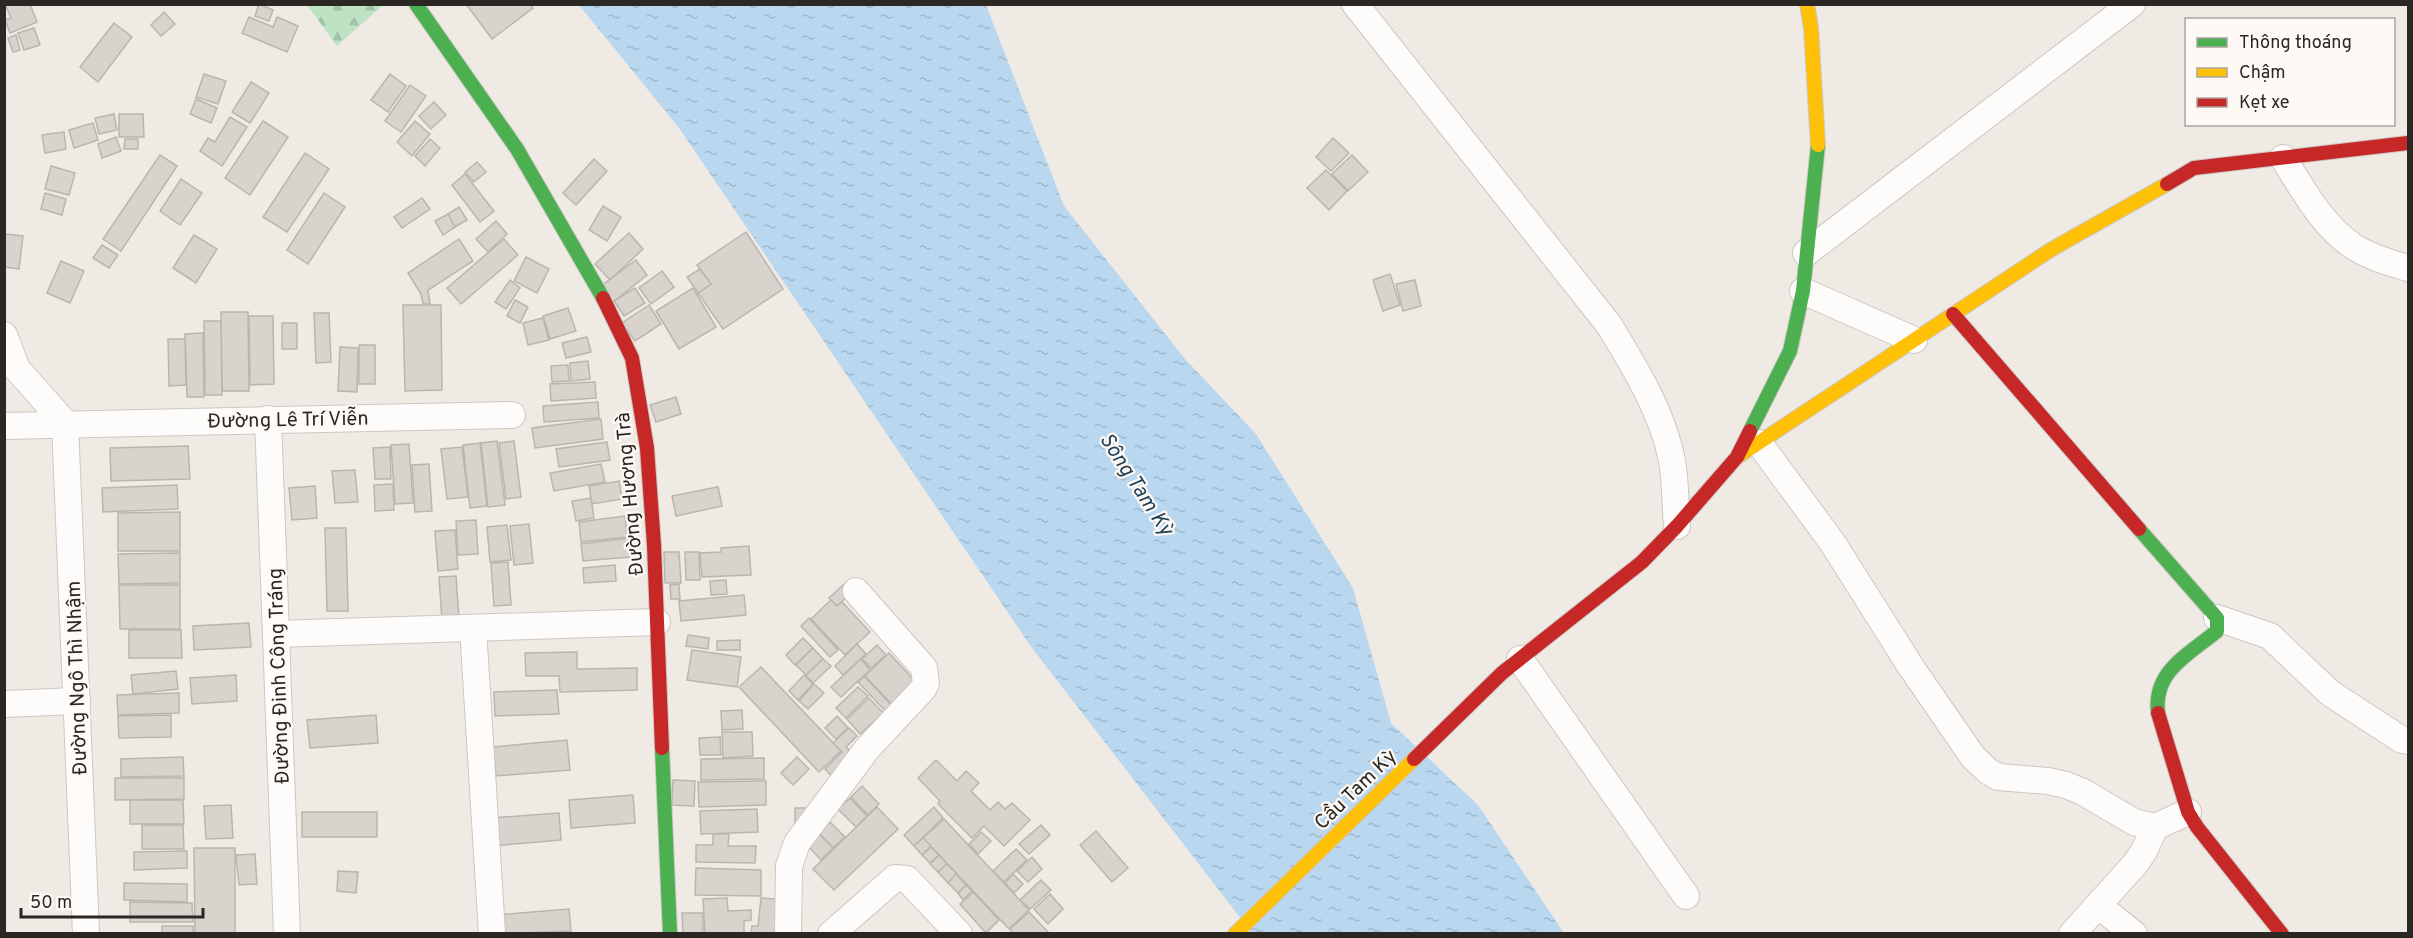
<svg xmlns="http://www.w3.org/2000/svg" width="2413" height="938" font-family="Overpass,sans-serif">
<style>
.forest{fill:url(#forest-firs)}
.water{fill:url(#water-ripples)}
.building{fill:#d8d3cd;stroke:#bab5af;stroke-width:1.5}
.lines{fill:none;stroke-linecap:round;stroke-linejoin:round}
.street-casing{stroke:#ccc7c3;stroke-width:28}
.fast-casing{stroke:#ccc7c3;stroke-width:16}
.slow-casing{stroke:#ccc7c3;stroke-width:16}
.jam-casing{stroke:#ccc7c3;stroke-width:16}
.street{stroke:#fdfcfb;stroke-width:26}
.fast{stroke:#4caf50;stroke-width:14}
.slow{stroke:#ffc107;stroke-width:14}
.jam{stroke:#c62828;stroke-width:14}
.labels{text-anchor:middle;stroke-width:4.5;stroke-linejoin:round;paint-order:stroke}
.street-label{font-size:20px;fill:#2b2722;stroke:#fef9f4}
.water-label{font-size:21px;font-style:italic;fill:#1c3f58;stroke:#fef9f4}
</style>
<defs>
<pattern id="forest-firs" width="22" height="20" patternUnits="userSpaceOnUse" patternTransform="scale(1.5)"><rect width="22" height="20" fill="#bde3c4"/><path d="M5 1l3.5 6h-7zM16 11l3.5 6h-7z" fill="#a3c3a8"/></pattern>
<pattern id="water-ripples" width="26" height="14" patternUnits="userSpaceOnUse" patternTransform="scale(1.5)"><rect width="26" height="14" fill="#b9d7ef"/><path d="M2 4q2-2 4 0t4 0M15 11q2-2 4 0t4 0" fill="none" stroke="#9fb9cd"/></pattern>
</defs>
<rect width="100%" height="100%" fill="#f0eae4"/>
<polygon class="forest" points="307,5 383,5 337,46"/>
<polygon class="water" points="579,5 986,5 1064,206 1185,359 1256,434 1353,588 1391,723 1478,805 1564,933 1252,933 1032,648 679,128"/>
<g class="building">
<polygon points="5,4 30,4 37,22 10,33 5,20 11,18"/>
<polygon points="259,4 273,10 269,21 255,16"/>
<polygon points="466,4 530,4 533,8 492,39"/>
<polygon points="164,12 175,24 161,36 151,25"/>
<polygon points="249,17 273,27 277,17 298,26 287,52 242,33"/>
<polygon points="114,23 132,37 98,82 80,67"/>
<polygon points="34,28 40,45 24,50 18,33"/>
<polygon points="16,35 20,50 13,52 8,38"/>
<polygon points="204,74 226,81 218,104 196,97"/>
<polygon points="390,74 406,86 388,112 371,100"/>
<polygon points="251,82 269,93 250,123 232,112"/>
<polygon points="410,85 426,96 401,132 385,121"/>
<polygon points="196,99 217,108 211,123 190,114"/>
<polygon points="434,102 446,115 431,129 419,116"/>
<polygon points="114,114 117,130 99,134 95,118"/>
<polygon points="119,114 143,114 144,137 119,137"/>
<polygon points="230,117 247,127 222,166 200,151 208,138 215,142"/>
<polygon points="263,121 288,137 250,195 225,178"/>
<polygon points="415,121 430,134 412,156 397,142"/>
<polygon points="93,123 98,140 74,148 69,130"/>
<polygon points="64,132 66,149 45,153 42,135"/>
<polygon points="116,137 121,151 102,158 98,144"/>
<polygon points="1333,138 1349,153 1331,171 1316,157"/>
<polygon points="125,139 138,139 138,149 124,149"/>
<polygon points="430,139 440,148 425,166 415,156"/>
<polygon points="305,153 329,169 287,232 263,217"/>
<polygon points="160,155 177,166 121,251 103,239"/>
<polygon points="1352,155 1368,172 1348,191 1332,174"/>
<polygon points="594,159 607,171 576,205 563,193"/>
<polygon points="477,162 486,172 474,182 465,172"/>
<polygon points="51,166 75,173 69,195 45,189"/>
<polygon points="1326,170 1347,191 1329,210 1307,188"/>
<polygon points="465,174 494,211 480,222 452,185"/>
<polygon points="181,179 202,193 180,225 160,211"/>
<polygon points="45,193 66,199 62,215 41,209"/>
<polygon points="324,193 345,207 308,264 287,250"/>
<polygon points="422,198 430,209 402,228 394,217"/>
<polygon points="603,206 621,217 607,241 589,230"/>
<polygon points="459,207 467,220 455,227 448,214"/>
<polygon points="448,214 455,227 443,235 435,221"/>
<polygon points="496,221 507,234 488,252 476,239"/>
<polygon points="746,232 783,289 723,329 698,293 711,284 697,265"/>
<polygon points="629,233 643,249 610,280 595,264"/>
<polygon points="5,234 23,236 19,269 4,267"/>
<polygon points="194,235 217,249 196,283 173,268"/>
<polygon points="459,239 473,261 428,290 430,304 423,304 421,294 408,273"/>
<polygon points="504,239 518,255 461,304 447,288"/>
<polygon points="102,245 118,255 109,268 93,258"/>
<polygon points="526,257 549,269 537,293 514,281"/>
<polygon points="636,260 647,275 613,302 601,286"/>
<polygon points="61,261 84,271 70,303 47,293"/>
<polygon points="700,269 711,284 698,293 687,277"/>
<polygon points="662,271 674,287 651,304 639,288"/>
<polygon points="1390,274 1400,305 1383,311 1373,280"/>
<polygon points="510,280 520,288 506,309 495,302"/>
<polygon points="1415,280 1421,306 1403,311 1396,284"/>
<polygon points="635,288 645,303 624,316 614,301"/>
<polygon points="693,288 716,327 679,349 656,311"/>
<polygon points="515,300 528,307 520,323 507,316"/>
<polygon points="403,305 441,305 442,390 405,391"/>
<polygon points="649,305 661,324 635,341 622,323"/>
<polygon points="568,308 576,331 550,339 543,316"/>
<polygon points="221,312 248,312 249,391 222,391"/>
<polygon points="314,313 329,313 331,362 316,363"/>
<polygon points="249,316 273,316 274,384 250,385"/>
<polygon points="543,318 549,340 528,345 523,323"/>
<polygon points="204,321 221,321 222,395 205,395"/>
<rect x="282" y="323" width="15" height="26"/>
<polygon points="203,333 204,397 187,397 185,334"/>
<polygon points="587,337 591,352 566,358 562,343"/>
<polygon points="168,339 185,339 186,385 169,386"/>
<rect x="359" y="345" width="16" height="39"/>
<polygon points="340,347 358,348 357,392 338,391"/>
<polygon points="588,361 590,379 571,381 570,363"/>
<polygon points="568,365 569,381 552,382 551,366"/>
<polygon points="595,382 596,398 551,401 550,384"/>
<polygon points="676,397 681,414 656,422 650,405"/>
<polygon points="598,402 599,418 544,422 543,406"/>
<polygon points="601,419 603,439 535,448 532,428"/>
<polygon points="497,441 505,505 488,507 481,443"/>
<polygon points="514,441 521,497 506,499 499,443"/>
<polygon points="607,442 610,460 559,467 556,449"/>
<polygon points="480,443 487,506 470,508 463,445"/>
<polygon points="409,444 413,503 395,504 391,445"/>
<polygon points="188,446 190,479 111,481 110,448"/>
<polygon points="390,447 391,479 375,479 373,448"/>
<polygon points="462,447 468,497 447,499 441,449"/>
<polygon points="429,464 432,511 415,512 412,465"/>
<polygon points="601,464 605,482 554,491 550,473"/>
<polygon points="355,470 358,502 335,503 332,471"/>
<polygon points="619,481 622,499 592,504 589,486"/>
<polygon points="393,484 394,510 375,511 374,485"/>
<polygon points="177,485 178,509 103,512 102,488"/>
<polygon points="315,486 317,518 292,520 289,488"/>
<polygon points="718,487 722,506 676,516 672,496"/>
<polygon points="591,498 594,518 576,521 572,501"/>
<polygon points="180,512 180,551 118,551 118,513"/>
<polygon points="625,516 627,537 581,542 579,522"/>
<polygon points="476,520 478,554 458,555 456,521"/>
<polygon points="529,524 533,563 514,565 510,526"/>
<polygon points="507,525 511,560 490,562 487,527"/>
<polygon points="325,528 346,528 348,611 327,611"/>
<polygon points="455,530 458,569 438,571 435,531"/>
<polygon points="628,538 630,557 583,561 581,544"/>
<polygon points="749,546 751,575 702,577 700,553 721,552 721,548"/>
<polygon points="664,552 679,552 681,583 665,583"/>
<polygon points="685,552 699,552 700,580 686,580"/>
<polygon points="180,553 180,583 119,584 118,554"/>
<polygon points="508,562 511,605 494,606 491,563"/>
<polygon points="615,565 616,581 584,583 583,568"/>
<polygon points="456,576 459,619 442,620 439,577"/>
<polygon points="726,580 727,594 711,595 710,581"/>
<polygon points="679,584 680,599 671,599 670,585"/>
<polygon points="119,585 180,585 180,629 120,629"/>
<polygon points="843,585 851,593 837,606 829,598"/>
<polygon points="744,595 746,615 681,621 679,601"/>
<polygon points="831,600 837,606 842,602 870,632 845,655 811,619"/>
<polygon points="809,618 838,650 830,657 801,626"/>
<polygon points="249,623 251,647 194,650 193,626"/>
<polygon points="129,630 181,630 182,658 129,658"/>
<polygon points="688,635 709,638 708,649 686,646"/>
<polygon points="803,638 813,648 795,665 786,655"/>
<polygon points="740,640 740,650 717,650 717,641"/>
<polygon points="857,644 866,654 843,675 835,666"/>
<polygon points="877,645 886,655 871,668 862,659"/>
<polygon points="813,648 823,659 806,675 796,665"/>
<polygon points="692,650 741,657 737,687 687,680"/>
<polygon points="577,652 577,669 637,668 637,690 560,692 559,676 526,676 525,653"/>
<polygon points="889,653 927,694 903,716 865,676"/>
<polygon points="823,659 831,666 813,683 806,675"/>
<polygon points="861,659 870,670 841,697 831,687"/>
<polygon points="761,667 841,751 819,772 739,687"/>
<polygon points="176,671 178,689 133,694 131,675"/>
<polygon points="236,675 237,701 192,704 190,678"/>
<polygon points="804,675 813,684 798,700 789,691"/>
<polygon points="864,676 896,710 890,716 858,682"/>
<polygon points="814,684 824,693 808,709 799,701"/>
<polygon points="858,687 868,696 846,718 836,708"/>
<polygon points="557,690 559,714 495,716 494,692"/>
<polygon points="179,693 179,713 118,715 117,695"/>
<polygon points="869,698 883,713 860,734 847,719"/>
<polygon points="742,710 743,729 722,730 721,711"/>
<polygon points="171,715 171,737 119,738 118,716"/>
<polygon points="376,715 378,743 310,748 307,720"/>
<polygon points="837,716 848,728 836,739 825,728"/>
<polygon points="849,728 857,736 846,747 865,766 843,788 825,769 842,752 833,743"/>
<polygon points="722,732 752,732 753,756 723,758"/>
<polygon points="720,737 721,755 700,755 699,738"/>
<polygon points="567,740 570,770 496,776 493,747"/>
<polygon points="183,757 184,776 121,777 121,759"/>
<polygon points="797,757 809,769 793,785 781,773"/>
<polygon points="764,758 764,779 701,780 701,759"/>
<polygon points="936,760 957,781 966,771 979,783 971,791 990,810 998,802 1005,809 1012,803 1030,820 1004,846 984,826 972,838 938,804 940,801 918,778"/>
<polygon points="115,778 184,778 184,799 115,800"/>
<polygon points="673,780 695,781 694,806 672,805"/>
<polygon points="766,781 766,805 699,807 698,782"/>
<polygon points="862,786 879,804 868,815 851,797"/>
<polygon points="633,795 635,823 571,828 569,800"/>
<polygon points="850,798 867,816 856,827 838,809"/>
<polygon points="130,800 183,800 184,824 130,824"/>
<polygon points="231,805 233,838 206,839 204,806"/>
<polygon points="877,807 898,829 834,890 813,869"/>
<polygon points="934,807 943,818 914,846 904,835"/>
<polygon points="795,808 818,808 795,831"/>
<polygon points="757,809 758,832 701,834 700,811"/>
<rect x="302" y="812" width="75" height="25"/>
<polygon points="559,813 561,840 492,846 490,818"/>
<polygon points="944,819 1029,910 1009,929 923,838"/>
<polygon points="830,822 845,837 833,848 819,833"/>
<polygon points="142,825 183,825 184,849 142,849"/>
<polygon points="1041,825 1050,835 1029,854 1019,844"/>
<polygon points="1096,831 1128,868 1112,882 1080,845"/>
<polygon points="981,832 991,841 978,854 969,844"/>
<polygon points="818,833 833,848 821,860 806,844"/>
<polygon points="713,834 729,834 728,846 756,846 755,863 696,862 696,845 713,845"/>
<polygon points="923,838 931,846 922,855 914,846"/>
<polygon points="931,847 939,855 930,863 922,855"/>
<polygon points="194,848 235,848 235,934 195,934"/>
<polygon points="1016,849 1027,860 1004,882 993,871"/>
<polygon points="187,851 187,868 134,870 134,852"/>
<polygon points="255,854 257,884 239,885 236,855"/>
<polygon points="939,855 947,864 938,872 930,864"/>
<polygon points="1032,857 1042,869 1028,882 1017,871"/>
<polygon points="947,864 957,874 948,883 938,872"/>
<polygon points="696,868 761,870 761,896 695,895"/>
<polygon points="338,871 358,872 356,893 337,891"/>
<polygon points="956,874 966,885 958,893 948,883"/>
<polygon points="1013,874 1023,884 1014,893 1005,883"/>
<polygon points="1041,880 1051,890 1030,909 1020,900"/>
<polygon points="124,883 187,884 187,902 124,900"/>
<polygon points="966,885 972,891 963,900 958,893"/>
<polygon points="973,892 999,920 986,933 960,904"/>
<polygon points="1050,894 1063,909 1048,924 1034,909"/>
<polygon points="727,898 728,911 751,910 751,920 744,921 744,933 705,934 703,899"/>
<polygon points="761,898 786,900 783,934 751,934 752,926 758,926"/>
<polygon points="130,902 192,903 193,922 130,922"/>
<polygon points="569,909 571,931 496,934 494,915"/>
<polygon points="1029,912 1050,934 1014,934 1010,929"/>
<polygon points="682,913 703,913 703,934 683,934"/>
<rect x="162" y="926" width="31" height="8"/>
</g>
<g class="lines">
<g class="street-casing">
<g id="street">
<path d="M1355,4L1609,325C1634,366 1663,413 1672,461C1676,482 1675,505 1677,526"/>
<path d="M2283,158C2303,189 2323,228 2356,248C2372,258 2391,263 2408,268"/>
<polyline points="1806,253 2132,4"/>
<polyline points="1803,291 1914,340"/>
<polyline points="4,335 17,369 65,423"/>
<polyline points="268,419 287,934"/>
<polyline points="65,423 86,934"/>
<polyline points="4,426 512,415"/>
<polyline points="1759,443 1832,542 1911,667 1973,757 1988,771 1998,777 2048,781 2066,785 2083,792 2134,822 2155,827 2188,812"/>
<polyline points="2217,618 2270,636 2330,693 2402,740 2408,741"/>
<polyline points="473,628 492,934"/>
<polyline points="276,634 657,622"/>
<polyline points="1520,659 1686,896"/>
<polyline points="4,704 77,701"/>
<polyline points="2098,905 2134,934"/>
<polyline points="788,934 789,866 797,843 867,749 923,689 926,683 924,668 856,591"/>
<polyline points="831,934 895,878 907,879 959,934"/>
<polyline points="2072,934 2136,863 2144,851 2155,827"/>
</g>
</g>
<g class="fast-casing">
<g id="fast">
<polyline points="416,4 517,149 603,298"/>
<polyline points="1750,431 1790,351 1803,291 1818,145"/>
<path d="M2139,529L2217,618V631C2188,655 2153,671 2158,713"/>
<polyline points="662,748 670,934"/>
</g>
</g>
<g class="slow-casing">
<g id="slow">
<polyline points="1807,4 1811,28 1818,145"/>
<polyline points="1737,457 2052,249 2167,184"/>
<polyline points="1235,934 1414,759"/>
</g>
</g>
<g class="jam-casing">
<g id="jam">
<polyline points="2167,184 2194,168 2408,143"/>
<polyline points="603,298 632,358 647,448 654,545 662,748"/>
<polyline points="1953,314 2139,529"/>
<polyline points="2158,713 2188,812 2197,827 2282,934"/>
<polyline points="1414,759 1502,673 1642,562 1677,526 1737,457 1750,431"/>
</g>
</g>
<use href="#street" class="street"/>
<use href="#fast" class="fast"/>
<use href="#slow" class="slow"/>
<use href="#jam" class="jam"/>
</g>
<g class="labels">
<g class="street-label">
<text transform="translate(288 419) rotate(-1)" y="7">Đường Lê Trí Viễn</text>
<text transform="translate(629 494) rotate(-95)" y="7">Đường Hương Trà</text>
<text transform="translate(278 676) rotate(-92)" y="7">Đường Đinh Công Tráng</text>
<text transform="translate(76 678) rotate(-92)" y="7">Đường Ngô Thì Nhậm</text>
<text transform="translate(1355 789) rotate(-44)" y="7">Cầu Tam Kỳ</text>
</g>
<g class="water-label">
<text transform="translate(1137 484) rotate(57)" y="7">Sông Tam Kỳ</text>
</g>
</g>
<rect width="2413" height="938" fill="none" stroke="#2b2722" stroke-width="12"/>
<rect x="2185" y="18" width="210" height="108" fill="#fef9f4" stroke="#aaa5a0" stroke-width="1.5"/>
<rect x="2197" y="38" width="30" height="9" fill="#4caf50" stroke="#aaa5a0" stroke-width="1.5"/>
<text x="2239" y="48" font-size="18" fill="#2b2722">Thông thoáng</text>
<rect x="2197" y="68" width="30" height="9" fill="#ffc107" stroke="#aaa5a0" stroke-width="1.5"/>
<text x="2239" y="78" font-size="18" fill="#2b2722">Chậm</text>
<rect x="2197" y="98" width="30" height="9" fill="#c62828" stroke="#aaa5a0" stroke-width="1.5"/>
<text x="2239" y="108" font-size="18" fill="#2b2722">Kẹt xe</text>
<path d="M21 908v9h182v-9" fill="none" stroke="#2b2722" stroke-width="3"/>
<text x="30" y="908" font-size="18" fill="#2b2722" stroke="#fef9f4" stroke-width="4.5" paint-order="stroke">50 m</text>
</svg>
